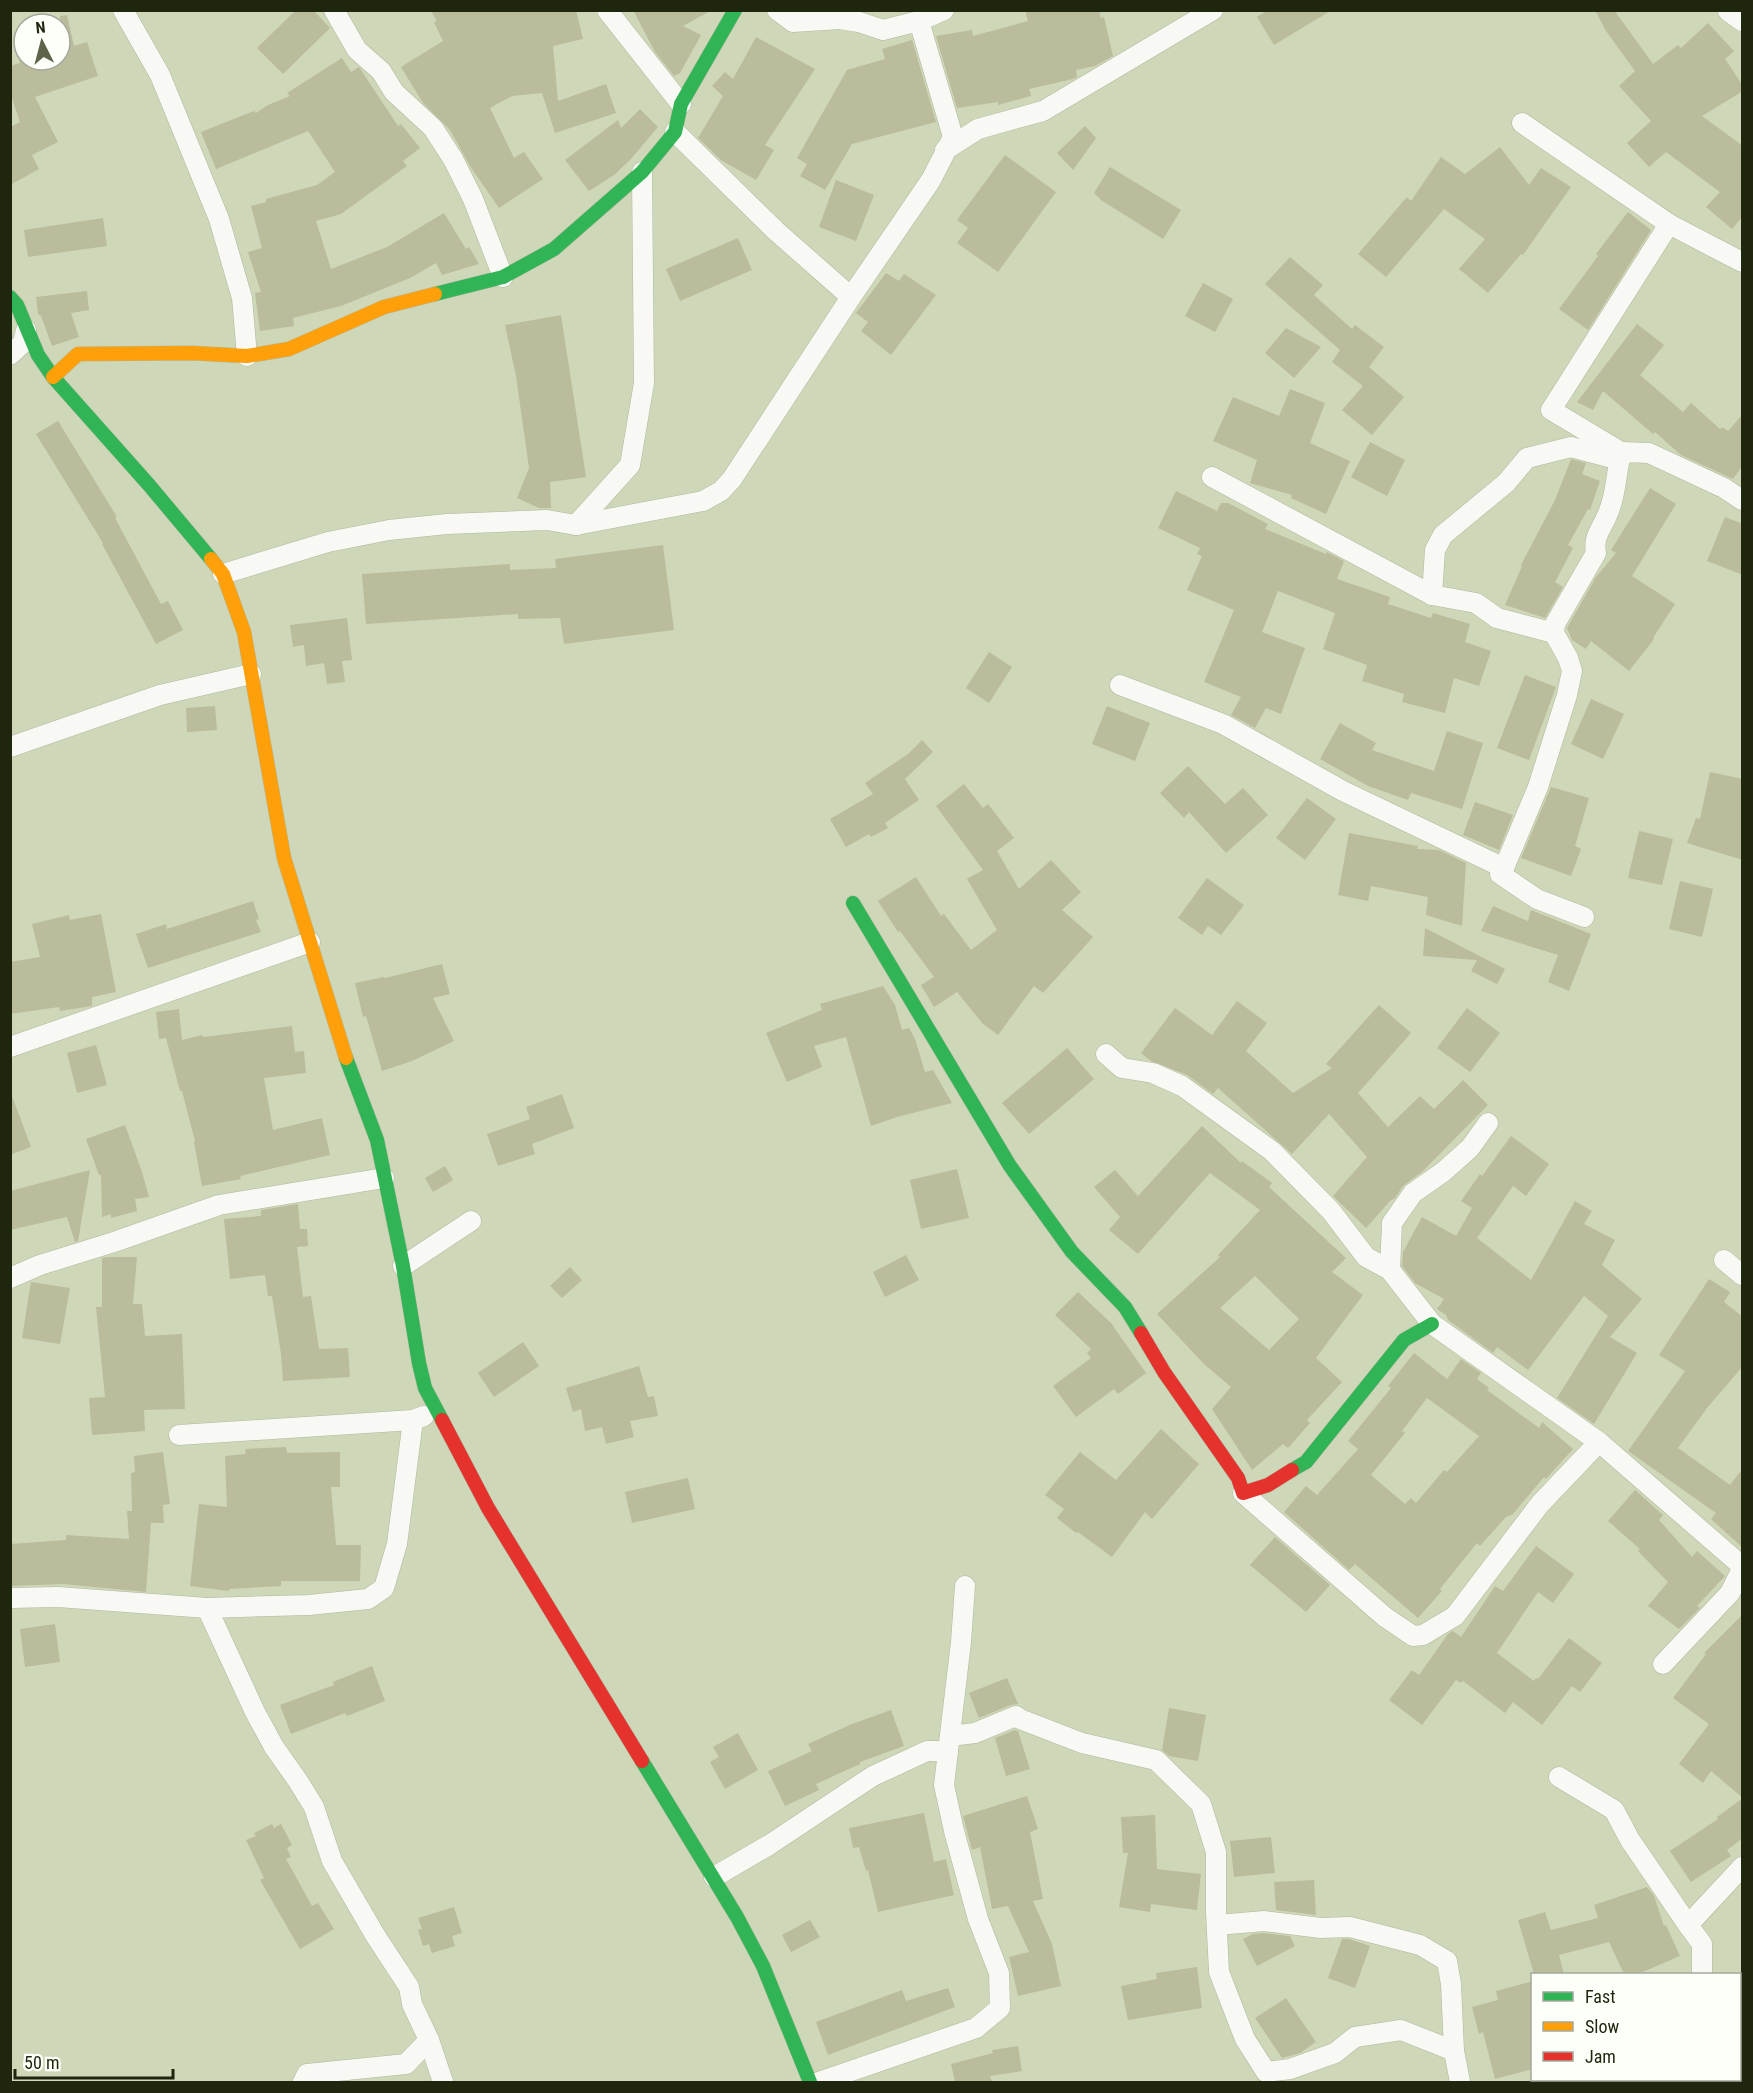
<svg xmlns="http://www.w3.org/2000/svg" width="1753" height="2093" font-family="'Roboto Condensed',sans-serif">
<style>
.building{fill:#babc9c;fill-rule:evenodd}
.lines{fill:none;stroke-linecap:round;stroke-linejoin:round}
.street-casing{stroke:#afb79e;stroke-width:21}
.fast-casing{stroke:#afb79e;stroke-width:15}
.slow-casing{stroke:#afb79e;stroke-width:15}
.jam-casing{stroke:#afb79e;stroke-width:15}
.street{stroke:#f8f9f4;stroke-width:20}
.fast{stroke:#30b455;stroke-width:14}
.slow{stroke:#ff9f0a;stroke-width:14}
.jam{stroke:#e5322d;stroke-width:14}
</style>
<rect width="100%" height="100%" fill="#ced8b8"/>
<g class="building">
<polygon points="296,10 313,10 330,28 283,74 257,48"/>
<polygon points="430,10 576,10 583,39 553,46 558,101 606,84 616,113 555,133 542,93 512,96 490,108 514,158 524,152 543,179 499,208 470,166 450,130 423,103 401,67 443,41 434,22 437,21"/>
<polygon points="633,10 712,10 683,26 701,35 680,73 674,76 655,52"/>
<polygon points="1025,10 1099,10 1101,18 1104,17 1113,56 1095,66 1076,70 1077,77 1073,79 1029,89 1031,96 998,105 998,102 957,108 936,36 972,30 973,36 1028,21"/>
<polygon points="1268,10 1332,10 1274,45 1257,17"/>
<polygon points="1595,10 1614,10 1653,64 1678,45 1681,48 1708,23 1734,51 1725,59 1743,86 1743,91 1702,116 1743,146 1743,216 1732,229 1706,207 1720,192 1666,152 1649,167 1627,143 1651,121 1619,86 1635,71 1606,31"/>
<polygon points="67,15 74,46 87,42 98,76 35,97 58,142 32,155 39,169 10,185 10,127 20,122 10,93 10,66 20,63 19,60 60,60 60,16"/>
<polygon points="756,37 815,69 765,145 774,150 756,180 721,160 698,138 723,96 712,86 725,72 733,79"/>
<polygon points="912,40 936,122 852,144 825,190 800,176 807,164 797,158 847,70 885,59 882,49"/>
<polygon points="342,58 351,72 359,67 398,126 401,124 420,148 403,161 407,166 341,214 316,221 331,269 387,247 444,213 466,249 469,247 479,264 442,275 436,263 410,278 341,306 293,318 294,326 260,331 255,293 261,292 248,252 262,248 251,206 266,202 266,199 317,185 335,172 308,131 216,169 201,132 254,111 256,113 268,105 290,96 287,93"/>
<polygon points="640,109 658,127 630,160 614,175 589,191 565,160 618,120 621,128"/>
<polygon points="1085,126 1096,138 1073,170 1057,153"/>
<polygon points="1500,147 1529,185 1541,168 1571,187 1523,255 1521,254 1488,293 1459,269 1485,239 1444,209 1386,277 1358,254 1407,197 1411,201 1441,157 1465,174"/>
<polygon points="1005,155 1056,192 998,272 957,243 968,228 957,220"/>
<polygon points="1110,167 1181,210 1163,239 1101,200 1094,193"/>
<polygon points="836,180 874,195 856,241 819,227"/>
<polygon points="1628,212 1651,230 1588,330 1559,309 1598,256 1596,254"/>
<polygon points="103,218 107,246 28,257 24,230"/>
<polygon points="738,238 752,270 680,301 666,269"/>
<polygon points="1290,257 1323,285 1314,295 1352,329 1355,325 1384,347 1369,367 1404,397 1372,435 1342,410 1363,386 1332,362 1340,350 1265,284"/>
<polygon points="886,273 899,281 904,274 936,295 891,355 861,331 868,322 856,313"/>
<polygon points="1203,283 1233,299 1215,332 1185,316"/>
<polygon points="87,291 89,310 71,313 79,337 52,346 41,316 38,314 36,297"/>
<polygon points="561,315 586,477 550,482 551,508 539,508 517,498 529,468 516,376 505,325"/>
<polygon points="1637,324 1664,345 1640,375 1683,412 1691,403 1720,429 1722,427 1728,431 1743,414 1743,465 1733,479 1681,455 1655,432 1653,434 1603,391 1593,410 1577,402"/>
<polygon points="1286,328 1321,347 1294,378 1265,353"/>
<polygon points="1290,389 1325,403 1310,443 1350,461 1326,514 1291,498 1292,495 1250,483 1257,460 1213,441 1233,397 1279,416"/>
<polygon points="58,421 117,517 115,518 161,604 168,601 183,630 156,644 102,544 103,543 36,434"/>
<polygon points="1370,442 1405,460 1387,496 1351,477"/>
<polygon points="1571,459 1586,463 1582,474 1600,481 1590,510 1588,509 1568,545 1573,548 1555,582 1563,587 1545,618 1505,605 1522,566 1521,565 1555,500"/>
<polygon points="1650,488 1676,504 1632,576 1675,604 1653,638 1654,639 1629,671 1591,641 1586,649 1572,640 1567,628 1596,577 1616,553 1611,550"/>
<polygon points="1176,491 1217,511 1221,503 1228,503 1268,524 1265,529 1326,554 1327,552 1344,561 1337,579 1390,597 1388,604 1431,618 1433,613 1470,624 1465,642 1491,651 1479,686 1454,678 1445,713 1402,702 1404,694 1362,681 1367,665 1323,649 1335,613 1278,591 1262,632 1305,648 1281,714 1266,708 1255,728 1231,715 1241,697 1204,682 1234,610 1187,590 1202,556 1197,554 1200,548 1158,528"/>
<polygon points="1725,517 1743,524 1743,575 1707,561"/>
<polygon points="663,545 674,630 564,644 560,618 518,619 518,614 366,624 362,574 510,564 510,570 556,568 555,559"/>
<polygon points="347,618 352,660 342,661 345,682 327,684 324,663 306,666 304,645 293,647 290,625"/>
<polygon points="989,652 1012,667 989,703 966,688"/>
<polygon points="1525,675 1556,687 1529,760 1497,748"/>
<polygon points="1591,699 1624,714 1603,759 1571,744"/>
<polygon points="215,706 217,730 187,732 186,708"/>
<polygon points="1107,706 1150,723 1135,761 1092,744"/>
<polygon points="1340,723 1376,743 1372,750 1434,771 1447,731 1483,743 1462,809 1411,793 1408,800 1368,786 1320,759"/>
<polygon points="922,740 933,752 905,779 919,800 885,823 888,828 871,837 869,834 846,847 830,819 873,794 865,783 908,754"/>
<polygon points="1188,766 1225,804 1243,788 1268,815 1226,853 1189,812 1184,818 1160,793"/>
<polygon points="1710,772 1743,779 1743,860 1687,843 1696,818 1700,819"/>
<polygon points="964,784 983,808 988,804 1014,838 997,851 1019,889 1051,860 1081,892 1062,910 1093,937 1043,993 1034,986 998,1035 983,1024 957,992 934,1007 921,985 934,977 900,931 898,932 878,901 916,877 941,916 944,914 971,950 997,930 967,879 983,870 936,806"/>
<polygon points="1551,787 1589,798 1575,846 1581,849 1571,876 1521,858"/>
<polygon points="1307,798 1336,819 1305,860 1276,838"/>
<polygon points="1475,802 1513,815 1499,850 1463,835"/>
<polygon points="1639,831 1673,839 1662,885 1628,878"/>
<polygon points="1349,833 1418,846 1417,849 1439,850 1466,863 1462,926 1426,915 1428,897 1371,886 1368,901 1338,895"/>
<polygon points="1207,878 1244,905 1221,935 1208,926 1202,935 1178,918"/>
<polygon points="1680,881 1713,889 1702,937 1669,929"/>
<polygon points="253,901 259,919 256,920 261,932 148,968 136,934 166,924 167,929"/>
<polygon points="1493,906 1528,921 1531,910 1591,934 1569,991 1548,982 1558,955 1481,931"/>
<polygon points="101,914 116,992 92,997 92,1006 60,1011 59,1007 10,1014 10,962 40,957 32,924 69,915 70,920"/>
<polygon points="1425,928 1505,969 1497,984 1471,971 1477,960 1423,956"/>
<polygon points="442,964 450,994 433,998 454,1041 412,1061 382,1071 366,1016 363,1017 355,983 384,977 385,978"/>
<polygon points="883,986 895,1005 902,1030 909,1028 915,1039 925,1072 933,1070 952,1103 897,1117 871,1126 846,1037 814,1046 822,1067 787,1082 766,1033 822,1010 820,1004"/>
<polygon points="1237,1001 1267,1023 1246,1051 1293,1093 1332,1068 1326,1064 1379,1005 1411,1033 1358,1093 1388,1127 1420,1096 1434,1109 1463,1080 1488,1105 1423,1171 1403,1186 1395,1198 1390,1201 1366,1228 1333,1196 1367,1157 1329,1114 1292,1154 1218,1088 1213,1094 1187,1075 1151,1061 1141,1053 1175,1008 1212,1035"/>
<polygon points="1467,1008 1500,1033 1470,1072 1437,1048"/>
<polygon points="179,1009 182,1040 202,1035 203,1037 292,1026 295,1052 304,1051 306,1073 264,1078 273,1130 322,1118 330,1155 240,1176 241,1179 202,1186 194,1142 195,1141 182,1091 180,1091 166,1038 159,1039 156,1012"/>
<polygon points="96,1045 107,1085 77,1093 67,1053"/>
<polygon points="1067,1048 1094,1079 1029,1134 1002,1103"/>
<polygon points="562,1094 574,1128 532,1144 535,1154 498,1166 487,1134 530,1119 526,1107"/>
<polygon points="12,1096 31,1147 10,1155 10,1097"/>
<polygon points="125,1125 142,1172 149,1197 135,1199 137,1211 111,1218 111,1214 102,1217 101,1175 99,1175 86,1139"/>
<path d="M1202,1126L1241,1163L1242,1161L1272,1183L1269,1187L1346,1258L1332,1272L1363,1295L1316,1358L1342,1382L1307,1420L1310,1423L1288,1448L1283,1444L1252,1470L1212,1409L1231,1387L1204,1364L1157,1314L1220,1257L1218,1255L1260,1210L1210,1173L1138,1254L1109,1230L1120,1217L1094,1187L1115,1170L1138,1196ZM1255,1276L1299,1319L1269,1350L1220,1308Z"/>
<polygon points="1511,1136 1549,1164 1526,1196 1513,1186 1477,1238 1531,1280 1575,1201 1592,1211 1584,1224 1615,1240 1602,1265 1642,1299 1610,1337 1637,1353 1594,1424 1557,1398 1608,1316 1584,1296 1528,1370 1497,1347 1493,1353 1448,1320 1446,1315 1437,1309 1444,1299 1415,1283 1402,1266 1403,1252 1422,1217 1456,1236 1472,1208 1461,1201 1480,1174 1482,1176"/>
<polygon points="445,1166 453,1180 433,1192 425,1178"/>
<polygon points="957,1169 969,1218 921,1229 910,1180"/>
<polygon points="90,1170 78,1241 75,1242 67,1217 10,1230 10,1191"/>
<polygon points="298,1204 300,1229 307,1229 308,1246 297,1247 303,1297 311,1296 319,1349 348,1348 350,1377 283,1381 281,1354 272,1296 268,1296 265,1275 230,1279 224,1219 261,1216 261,1210"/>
<polygon points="906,1255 919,1280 885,1297 873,1272"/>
<polygon points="107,1257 137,1257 133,1304 142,1304 145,1336 182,1334 185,1409 144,1410 145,1431 92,1435 89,1398 105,1397 96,1307 102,1307 102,1258"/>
<polygon points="570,1267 582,1280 562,1298 550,1286"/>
<polygon points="1709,1279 1730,1292 1724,1302 1743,1317 1743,1366 1707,1408 1678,1448 1730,1485 1743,1468 1743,1548 1711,1519 1716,1513 1628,1451 1685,1371 1659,1355"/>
<polygon points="31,1282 70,1288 60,1344 22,1338"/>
<polygon points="1078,1292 1111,1323 1146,1373 1118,1394 1114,1389 1076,1417 1053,1386 1091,1358 1087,1353 1091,1349 1055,1315"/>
<polygon points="523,1342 539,1366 494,1397 478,1373"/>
<path d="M1414,1353L1447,1379L1461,1359L1481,1373L1477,1379L1489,1388L1487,1390L1539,1428L1542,1422L1573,1449L1546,1479L1544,1477L1512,1515L1506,1517L1480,1546L1477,1543L1440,1589L1442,1591L1418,1618L1355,1564L1349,1570L1284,1512L1306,1486L1317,1495L1358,1449L1348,1441L1391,1388L1388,1386ZM1427,1398L1479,1436L1447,1472L1444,1470L1416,1503L1411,1498L1405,1504L1371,1475L1405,1433L1402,1431Z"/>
<polygon points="639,1366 648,1397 654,1396 658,1416 630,1421 634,1437 606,1444 602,1427 585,1431 581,1409 573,1412 566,1388"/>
<polygon points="1161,1429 1199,1464 1152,1519 1145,1512 1112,1557 1078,1532 1076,1533 1057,1518 1064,1509 1045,1495 1080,1452 1116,1480"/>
<polygon points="286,1447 287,1453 340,1452 340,1487 331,1487 336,1545 361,1545 360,1581 281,1581 281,1586 229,1589 229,1591 190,1586 199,1504 227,1507 225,1456 246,1454 245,1449"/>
<polygon points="163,1452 170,1504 163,1505 164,1523 151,1523 146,1592 63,1584 10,1586 10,1544 66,1540 66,1535 129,1539 127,1511 132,1511 131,1473 135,1472 134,1456"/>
<polygon points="688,1478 695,1509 632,1523 625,1492"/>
<polygon points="1635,1490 1663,1515 1659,1520 1692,1557 1697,1551 1725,1576 1697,1606 1700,1608 1679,1629 1648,1606 1668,1582 1638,1551 1640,1549 1608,1521"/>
<polygon points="1275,1537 1330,1585 1306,1612 1250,1565"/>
<polygon points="1536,1546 1574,1574 1553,1603 1538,1592 1497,1653 1534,1681 1536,1678 1538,1679 1569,1638 1602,1663 1580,1692 1572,1686 1542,1725 1513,1702 1505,1713 1463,1681 1461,1683 1456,1680 1422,1725 1389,1700 1412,1670 1419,1675 1448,1634 1453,1631 1461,1637 1495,1586 1503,1591"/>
<polygon points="1743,1614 1743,1798 1711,1771 1703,1783 1679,1764 1709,1724 1673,1698 1706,1654 1704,1653"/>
<polygon points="55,1624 60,1662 25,1667 20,1629"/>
<polygon points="372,1666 385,1701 347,1716 345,1713 291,1734 280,1705 334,1685 333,1682"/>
<polygon points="1007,1678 1018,1704 1011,1705 979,1718 969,1693"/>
<polygon points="1169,1708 1206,1715 1198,1761 1169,1756 1162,1750"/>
<polygon points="891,1710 904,1746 860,1762 860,1764 816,1784 819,1790 785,1806 768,1771 812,1751 808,1744 852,1724"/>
<polygon points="1015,1730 1018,1731 1030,1769 1006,1776 995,1738"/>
<polygon points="738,1733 758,1770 725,1789 710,1762 719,1757 713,1747"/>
<polygon points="1027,1796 1038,1829 1030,1832 1043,1899 1033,1901 1052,1944 1061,1986 1018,1996 1009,1957 1029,1952 1008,1906 992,1909 980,1847 972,1850 963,1816"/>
<polygon points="1743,1798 1743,1838 1727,1850 1731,1856 1691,1882 1670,1851 1718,1819 1717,1817"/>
<polygon points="924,1813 934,1862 946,1859 954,1895 878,1912 868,1870 866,1871 859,1847 853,1848 849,1828"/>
<polygon points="1155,1815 1157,1869 1201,1874 1197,1910 1151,1904 1150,1912 1119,1907 1128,1853 1123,1853 1121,1817"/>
<polygon points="272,1824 274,1828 281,1824 292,1845 287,1848 291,1857 286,1859 312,1906 318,1903 334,1929 300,1949 260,1880 264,1878 246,1840 256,1836 254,1833"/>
<polygon points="1271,1837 1275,1873 1234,1877 1230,1841"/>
<polygon points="1314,1880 1316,1915 1276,1910 1274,1882"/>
<polygon points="1647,1887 1654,1896 1664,1926 1666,1925 1680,1956 1638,1974 1624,1974 1609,1942 1559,1955 1564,1974 1534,1974 1518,1920 1545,1912 1551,1930 1598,1918 1594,1905"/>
<polygon points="454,1907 462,1933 452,1936 455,1946 432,1953 429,1944 423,1946 418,1930 422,1929 418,1918"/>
<polygon points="810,1920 820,1937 791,1952 782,1935"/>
<polygon points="1264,1933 1290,1936 1295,1946 1257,1966 1243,1939 1253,1934"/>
<polygon points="1342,1939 1349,1939 1370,1946 1355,1988 1328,1978"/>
<polygon points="1197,1967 1202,2008 1128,2020 1121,1986 1157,1979 1156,1973"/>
<polygon points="1533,1981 1533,2069 1495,2079 1483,2032 1479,2034 1472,2007 1498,2000 1496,1991"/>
<polygon points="948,1988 955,2007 828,2055 816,2022 902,1990 906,2001"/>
<polygon points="1286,1998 1316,2042 1300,2053 1282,2058 1255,2018"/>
<polygon points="1018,2046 1022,2071 990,2076 992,2082 955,2082 951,2064 993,2053 992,2050"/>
</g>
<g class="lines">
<g class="street-casing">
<g id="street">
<polyline points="123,10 160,75 219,219 242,298 247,356"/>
<polyline points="334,10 357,50 381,71 394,92 433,128 453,159 473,199 503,277"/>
<polyline points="607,10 681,104"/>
<polyline points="777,10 793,22 840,19 859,22 883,30 919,21 944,10"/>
<polyline points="1728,11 1742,21"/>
<polyline points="1522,123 1669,224 1742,262"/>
<polyline points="675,132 776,231 851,297"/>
<polyline points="945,150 978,129 1043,111 1213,10"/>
<polyline points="10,355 23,343 26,330"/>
<polyline points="1621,452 1551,410 1669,224"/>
<polyline points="1212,477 1432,595"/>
<polyline points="576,525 703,501 721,491 732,479 851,297 931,180 953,137 919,21"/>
<polyline points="223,574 328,542 389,530 447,524 547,520 576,525 630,465 644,383 642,172"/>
<polyline points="1554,633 1497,618 1476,603 1432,595 1435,550 1443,535 1506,483 1527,458 1571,447 1620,460"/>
<polyline points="1120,685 1223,724 1343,791 1504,868"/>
<polyline points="10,747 160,695 251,674"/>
<path d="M1584,917L1537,899L1500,874L1504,868L1538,787L1567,695L1572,671L1568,658L1554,633L1555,624L1596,553C1593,538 1600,531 1606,518C1616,497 1616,474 1621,452L1649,453L1724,488L1742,500"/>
<polyline points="10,1047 310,942"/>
<polyline points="1106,1054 1122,1068 1153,1073 1182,1086 1272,1151 1331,1211 1366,1257 1390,1270 1432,1324 1599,1442 1742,1566"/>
<polyline points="1724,1260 1742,1275"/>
<polyline points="403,1266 471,1221"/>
<polyline points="1390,1270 1392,1223 1413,1193 1443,1172 1470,1148 1488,1123"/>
<polyline points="10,1278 40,1265 114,1242 219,1205 384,1178"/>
<polyline points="179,1435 413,1420 424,1416"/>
<polyline points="1243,1493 1385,1617 1413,1636 1423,1635 1455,1616 1540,1504 1599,1442"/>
<polyline points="10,1598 58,1597 207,1608 309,1605 368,1599 384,1588 397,1544 413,1420"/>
<polyline points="207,1608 255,1712 274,1747 298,1781 314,1807 332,1861 375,1935 409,1987 412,2004 429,2040 443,2082"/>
<polyline points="1663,1664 1730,1593 1742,1569"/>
<polyline points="950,1736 975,1733 1016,1716 1020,1719 1082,1743 1156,1760 1201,1804 1216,1852 1216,1912 1219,1972 1245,2039 1266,2072 1290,2069 1335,2053 1355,2037 1401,2030 1454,2051 1460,2082"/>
<polyline points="1559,1777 1614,1810 1630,1840 1688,1925"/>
<polyline points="714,1877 769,1845 873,1776 927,1751 948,1751"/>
<polyline points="1217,1925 1264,1921 1321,1928 1350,1927 1420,1945 1447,1961 1451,1984 1454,2051"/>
<polyline points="1702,1974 1702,1944 1688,1925 1742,1867"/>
<polyline points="1737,2080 1737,2082"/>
<polyline points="303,2082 307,2074 406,2064 429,2040"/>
<polyline points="819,2082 976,2028 1000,2008 999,1973 978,1919 954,1831 944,1785 961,1642 965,1586"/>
</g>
</g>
<g class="fast-casing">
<g id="fast">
<polyline points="435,294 503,277 554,249 642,172 675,132 681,104 735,10"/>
<polyline points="10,297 17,305 38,355 53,377 149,485 211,559"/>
<polyline points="853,903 1010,1166 1072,1252 1125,1307 1141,1333"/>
<polyline points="346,1058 377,1140 403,1266 419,1363 425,1388 442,1420"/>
<polyline points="1292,1470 1306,1462 1404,1340 1432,1324"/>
<polyline points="642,1761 737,1917 763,1966 810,2082"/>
</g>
</g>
<g class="slow-casing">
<g id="slow">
<polyline points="53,377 78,354 192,353 247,356 289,349 384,307 435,294"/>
<polyline points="211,559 223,574 244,632 284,858 346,1058"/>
</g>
</g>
<g class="jam-casing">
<g id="jam">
<polyline points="1141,1333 1164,1372 1238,1478 1243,1493 1268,1485 1292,1470"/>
<polyline points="442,1420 488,1508 642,1761"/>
</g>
</g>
<use href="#street" class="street"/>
<use href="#fast" class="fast"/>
<use href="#slow" class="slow"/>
<use href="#jam" class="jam"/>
</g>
<rect width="1753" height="2093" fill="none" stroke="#1f260e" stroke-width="24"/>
<rect x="1531" y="1973" width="210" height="108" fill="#fdfff9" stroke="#a4a89b" stroke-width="1.5"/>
<rect x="1543" y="1992" width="30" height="9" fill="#30b455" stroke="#a4a89b" stroke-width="1.5"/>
<text x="1585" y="2003" font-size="18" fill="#1f260e">Fast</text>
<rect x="1543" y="2022" width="30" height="9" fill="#ff9f0a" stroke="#a4a89b" stroke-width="1.5"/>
<text x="1585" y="2033" font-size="18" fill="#1f260e">Slow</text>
<rect x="1543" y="2052" width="30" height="9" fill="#e5322d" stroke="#a4a89b" stroke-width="1.5"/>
<text x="1585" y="2063" font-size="18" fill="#1f260e">Jam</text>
<g transform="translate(42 42) rotate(354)"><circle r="28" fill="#fdfff9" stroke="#a4a89b" stroke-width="1.5"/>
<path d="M0-4.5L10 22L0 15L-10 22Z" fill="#5c644a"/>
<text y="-9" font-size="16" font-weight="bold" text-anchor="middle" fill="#1f260e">N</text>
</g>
<path d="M15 2069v9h158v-9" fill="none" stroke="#1f260e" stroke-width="3"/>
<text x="24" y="2069" font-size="18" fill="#1f260e" stroke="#fdfff9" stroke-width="4.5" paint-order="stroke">50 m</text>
</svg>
